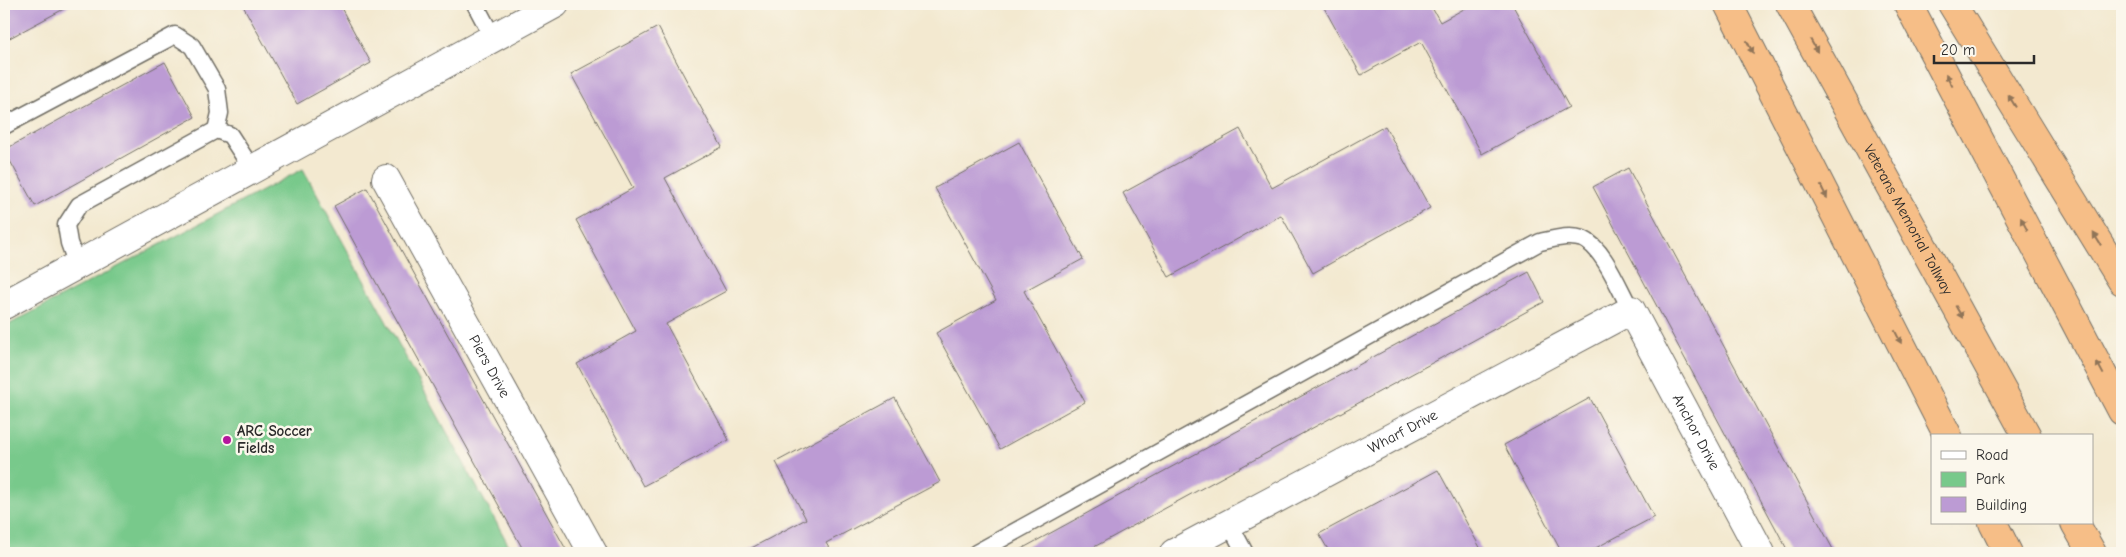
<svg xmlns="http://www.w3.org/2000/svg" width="2126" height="557" font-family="'Comic Neue',sans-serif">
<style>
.green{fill:#78c98b;stroke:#527a5b}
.building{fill:#bc9bd4}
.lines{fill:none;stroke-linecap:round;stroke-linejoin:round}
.service-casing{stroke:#716e65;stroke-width:19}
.minor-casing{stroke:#716e65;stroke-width:30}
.motorway-casing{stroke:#716e65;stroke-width:30}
.service{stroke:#fff;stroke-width:16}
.minor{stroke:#fff;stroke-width:28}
.motorway{stroke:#f6be87;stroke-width:28}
.oneway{fill:#907459}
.poi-dot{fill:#b5179e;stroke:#fbf7ec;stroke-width:2}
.labels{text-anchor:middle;stroke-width:5;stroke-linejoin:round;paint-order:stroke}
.street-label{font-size:15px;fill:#2b2b2b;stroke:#fbf7ec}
.poi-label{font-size:15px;font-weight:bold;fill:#2b2b2b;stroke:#fbf7ec;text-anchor:start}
</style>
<rect width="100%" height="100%" fill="#fbf7ec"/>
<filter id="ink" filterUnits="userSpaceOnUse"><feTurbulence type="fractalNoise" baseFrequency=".02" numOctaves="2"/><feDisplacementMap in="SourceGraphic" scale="10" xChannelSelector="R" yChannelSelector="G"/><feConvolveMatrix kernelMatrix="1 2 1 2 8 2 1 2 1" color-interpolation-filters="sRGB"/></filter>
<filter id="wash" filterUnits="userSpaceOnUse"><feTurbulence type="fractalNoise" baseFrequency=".0096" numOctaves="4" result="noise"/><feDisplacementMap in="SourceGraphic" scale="20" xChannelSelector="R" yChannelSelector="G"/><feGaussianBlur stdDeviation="1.12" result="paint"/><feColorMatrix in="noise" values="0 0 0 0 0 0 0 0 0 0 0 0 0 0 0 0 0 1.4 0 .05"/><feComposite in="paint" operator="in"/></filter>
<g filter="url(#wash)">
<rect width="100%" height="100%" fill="#f3e9d0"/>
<polygon class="green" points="303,169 513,553 4,553 4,327"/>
<g id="blocks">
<g class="building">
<polygon points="4,4 73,4 4,41"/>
<polygon points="242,4 339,4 371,63 297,104"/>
<polygon points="1322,4 1430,4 1440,22 1473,4 1512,4 1569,107 1482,154 1421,42 1361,75"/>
<polygon points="658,27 722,147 665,178 726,291 666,324 729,440 643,486 577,364 636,331 576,220 633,188 571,74"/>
<polygon points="165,62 195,117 35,206 4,150"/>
<polygon points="1385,126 1430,208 1313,273 1281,215 1169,277 1123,193 1240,129 1272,188"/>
<polygon points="1019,142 1083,259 1024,291 1085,402 1000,449 936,333 996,300 935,188"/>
<polygon points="1628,168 1835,553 1789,553 1593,187"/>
<polygon points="367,188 568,553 525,553 334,206"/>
<polygon points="1529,272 1544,302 1083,553 1014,553"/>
<polygon points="895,398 940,482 826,543 832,553 742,553 806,519 776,462"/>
<polygon points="1590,398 1654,517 1590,551 1591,553 1562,553 1504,445"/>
<polygon points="1438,470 1483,553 1330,553 1319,534"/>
</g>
</g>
</g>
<g filter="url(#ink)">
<use href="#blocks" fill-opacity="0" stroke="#716e65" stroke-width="1"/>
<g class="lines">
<g class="service-casing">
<g id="service">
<polyline points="475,4 493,38"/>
<polyline points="4,126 175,35 192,46 217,89 220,113 216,130"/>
<polyline points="77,265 69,243 66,225 79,205 216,130 230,135 252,169"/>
<polyline points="1229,523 1245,553"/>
<path d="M976,553L1540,242C1554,239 1569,234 1583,239C1604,248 1620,291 1631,310"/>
</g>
</g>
<g class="minor-casing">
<g id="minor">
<path id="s1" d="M386,179L593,553"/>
<polyline points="4,305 555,4"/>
<path id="s2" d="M1174,553L1631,310L1761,553"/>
</g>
</g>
<g class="motorway-casing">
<g id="motorway">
<polyline points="1728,4 1948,436"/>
<path id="s3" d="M1790,4L2027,436"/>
<polyline points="1908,4 2122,411"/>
<polyline points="1952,4 2122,281"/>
<polyline points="1993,523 2008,553"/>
<polyline points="2075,523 2092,553"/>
</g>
</g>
<use href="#service" class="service"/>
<use href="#minor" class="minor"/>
<use href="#motorway" class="motorway"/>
</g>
<defs><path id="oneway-solid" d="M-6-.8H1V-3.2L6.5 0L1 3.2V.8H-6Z" transform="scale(1.25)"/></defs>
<g class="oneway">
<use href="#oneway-solid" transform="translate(1814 46) rotate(61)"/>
<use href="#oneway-solid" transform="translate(1750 47) rotate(63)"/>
<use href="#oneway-solid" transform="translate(1949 80) rotate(-118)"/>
<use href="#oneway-solid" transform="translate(2012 101) rotate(-122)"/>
<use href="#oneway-solid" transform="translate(1824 192) rotate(63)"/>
<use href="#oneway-solid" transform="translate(2024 224) rotate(-118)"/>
<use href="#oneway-solid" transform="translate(2097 239) rotate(-122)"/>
<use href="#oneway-solid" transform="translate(1959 312) rotate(61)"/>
<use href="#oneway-solid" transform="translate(1898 337) rotate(63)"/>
<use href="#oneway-solid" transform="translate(2100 368) rotate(-118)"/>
</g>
</g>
<circle class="poi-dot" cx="227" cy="440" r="5"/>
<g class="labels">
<g class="street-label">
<text dy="5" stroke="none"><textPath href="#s3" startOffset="246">Veterans Memorial Tollway</textPath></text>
<text dy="5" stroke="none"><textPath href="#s1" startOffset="214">Piers Drive</textPath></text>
<text dy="5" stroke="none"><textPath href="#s2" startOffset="259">Wharf Drive</textPath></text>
<text dy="5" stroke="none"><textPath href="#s2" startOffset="656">Anchor Drive</textPath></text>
</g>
<g class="poi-label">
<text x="237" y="436">ARC Soccer<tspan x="237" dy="17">Fields</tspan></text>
</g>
</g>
<rect width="2126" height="557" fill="none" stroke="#fbf7ec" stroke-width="20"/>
<rect x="1931" y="434" width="162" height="90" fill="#fbf7ec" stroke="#a8a59f"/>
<rect x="1941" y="451" width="25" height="8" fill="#ffffff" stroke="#a8a59f"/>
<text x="1976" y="460" font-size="15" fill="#2b2b2b">Road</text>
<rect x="1941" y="472" width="25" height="15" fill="#78c98b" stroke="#a8a59f"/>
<text x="1976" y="484" font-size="15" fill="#2b2b2b">Park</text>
<rect x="1941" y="497" width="25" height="15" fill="#bc9bd4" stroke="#a8a59f"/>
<text x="1976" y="510" font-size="15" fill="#2b2b2b">Building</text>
<path d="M1934 55v8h100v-8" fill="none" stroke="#2b2b2b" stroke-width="2.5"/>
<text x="1941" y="55" font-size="15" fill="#2b2b2b" stroke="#fbf7ec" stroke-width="4" paint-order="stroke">20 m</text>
</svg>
